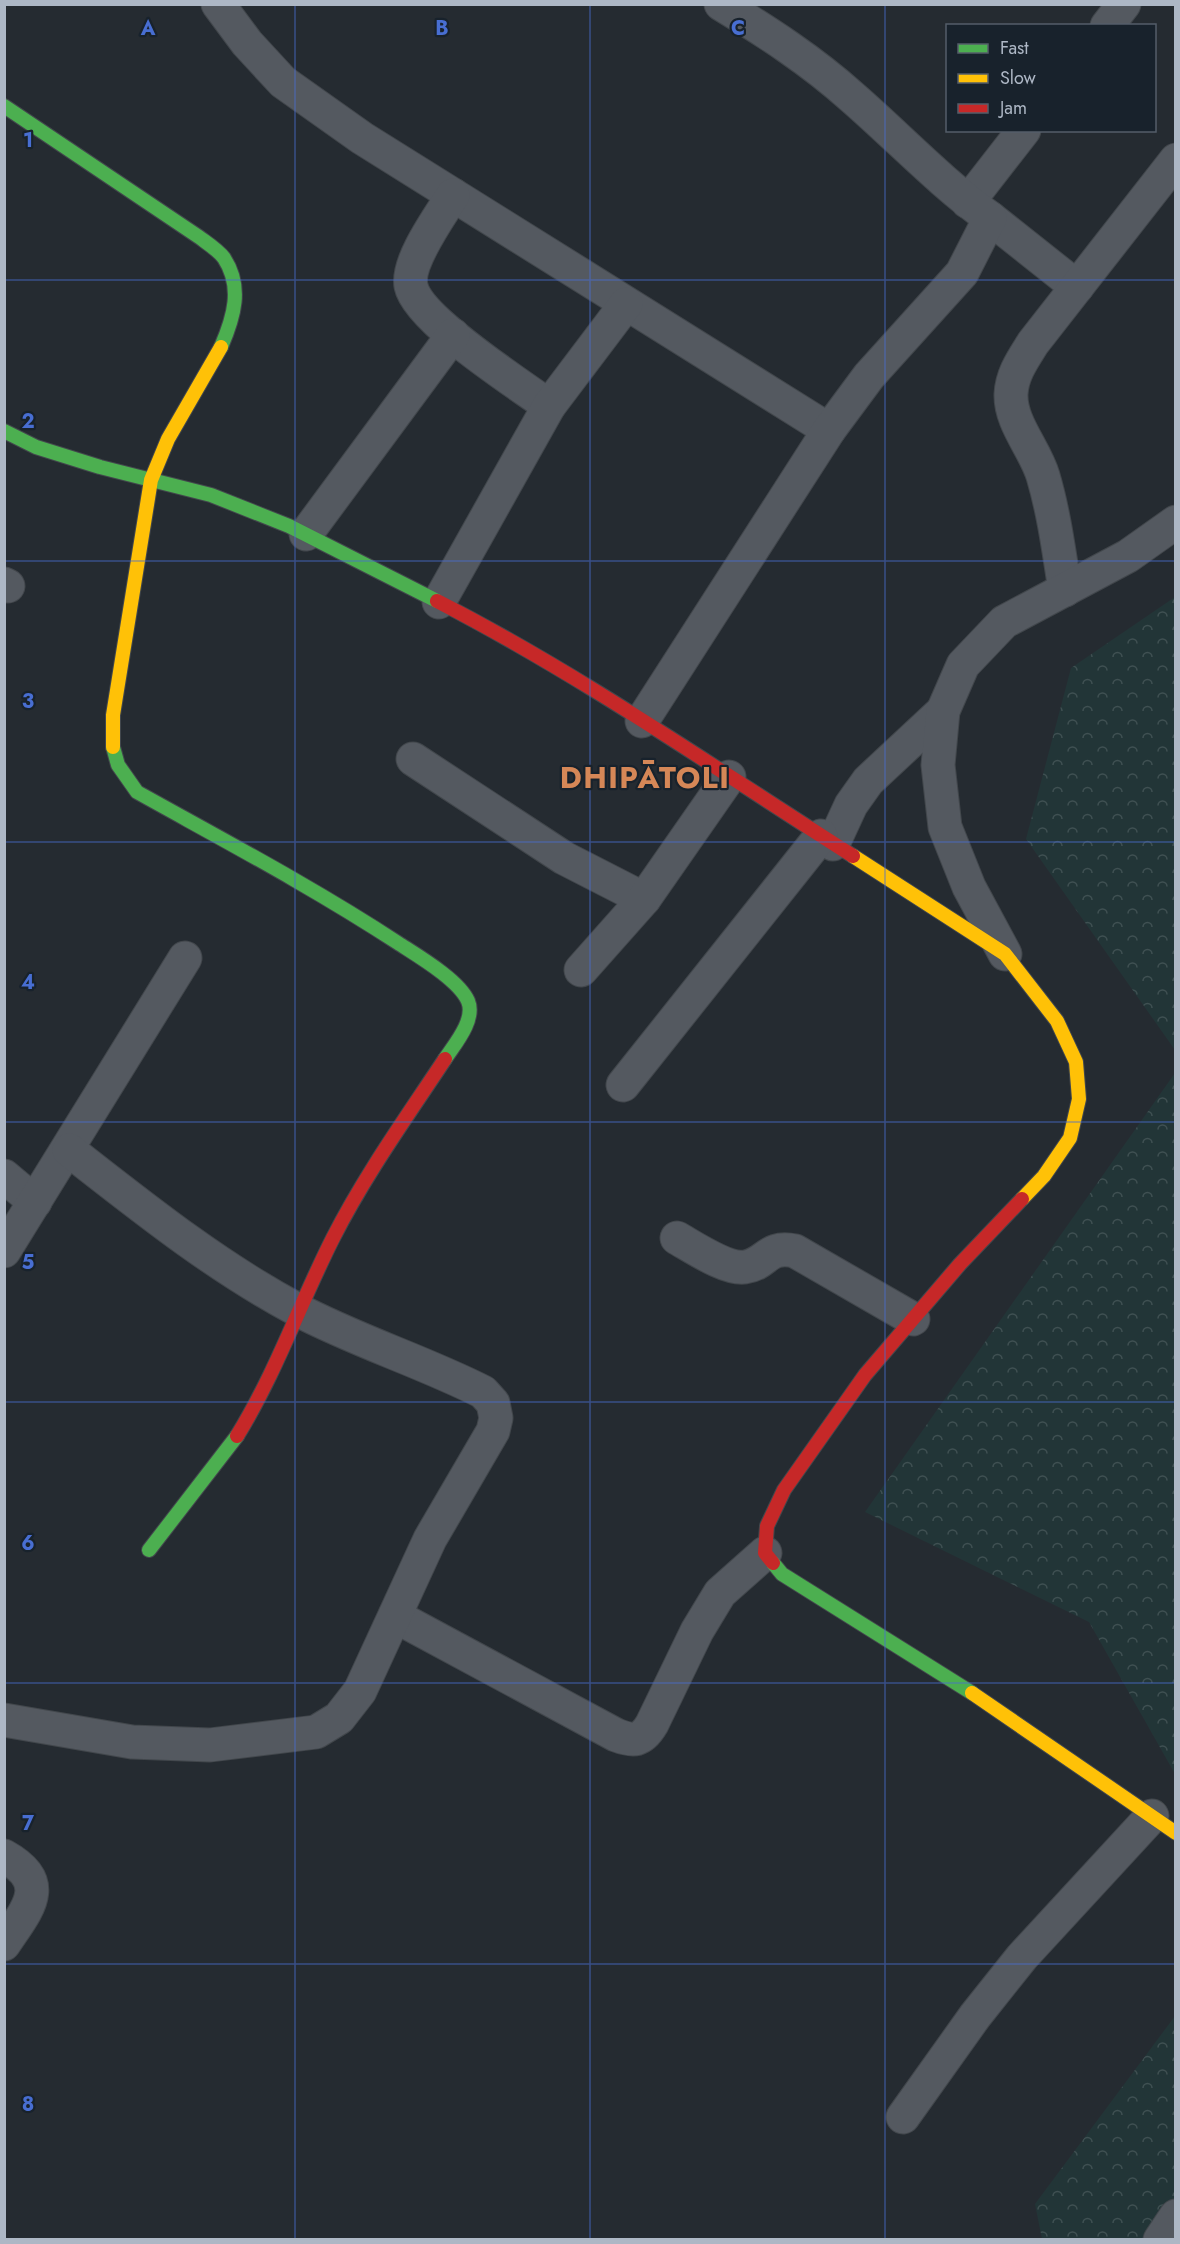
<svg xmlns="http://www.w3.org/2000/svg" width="1180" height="2244" font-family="Jost,sans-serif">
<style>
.forest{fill:url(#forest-crowns)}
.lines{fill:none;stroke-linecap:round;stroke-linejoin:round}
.street-casing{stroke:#42474c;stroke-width:35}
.fast-casing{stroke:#42474c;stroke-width:16}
.slow-casing{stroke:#42474c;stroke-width:16}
.jam-casing{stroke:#42474c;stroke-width:16}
.street{stroke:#545960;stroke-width:33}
.fast{stroke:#4caf50;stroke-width:14}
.slow{stroke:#ffc107;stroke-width:14}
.jam{stroke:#c62828;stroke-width:14}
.grid{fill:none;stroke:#486ed2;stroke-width:1.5;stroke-opacity:0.55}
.labels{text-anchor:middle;stroke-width:4.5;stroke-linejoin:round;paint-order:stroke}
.district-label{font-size:30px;font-weight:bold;letter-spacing:1.5px;fill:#d58757;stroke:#18222c}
.grid-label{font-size:20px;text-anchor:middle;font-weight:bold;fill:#486ed2;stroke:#18222c;stroke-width:4.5;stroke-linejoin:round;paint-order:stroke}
</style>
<defs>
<pattern id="forest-crowns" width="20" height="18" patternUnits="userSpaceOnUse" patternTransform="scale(1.5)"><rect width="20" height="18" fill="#223537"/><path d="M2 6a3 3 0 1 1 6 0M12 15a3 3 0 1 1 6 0" fill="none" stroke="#3f5052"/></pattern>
</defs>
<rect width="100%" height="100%" fill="#252b31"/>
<g class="forest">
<polygon points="1175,597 1175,1050 1026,839 1071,668"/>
<polygon points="1175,1073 1175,1774 1089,1622 865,1512"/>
<polygon points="1175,2016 1175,2239 1042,2239 1035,2204"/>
</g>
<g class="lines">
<g class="street-casing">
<g id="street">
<polyline points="218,4 247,43 283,82 362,138 829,430"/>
<polyline points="1107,26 1124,4"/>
<path d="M453,195C440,216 406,262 411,286C418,320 519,384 549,406"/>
<polyline points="968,202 1024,130"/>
<polyline points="990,218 1077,287"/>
<polyline points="306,534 453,335"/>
<polyline points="4,584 8,586"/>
<path d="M1065,590C1059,552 1054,513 1043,476C1035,449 1010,423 1011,394C1012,374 1023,359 1033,343L1176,160"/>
<polyline points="439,602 549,406 626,304"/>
<path d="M642,721L829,430L869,376L962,273L990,218C940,182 898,137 852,97C812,61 767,32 721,4"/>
<polyline points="413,759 564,858 644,899"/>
<polyline points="833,844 851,805 868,781 943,711"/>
<polyline points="1005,954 969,887 945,827 938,765 943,711 963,665 1004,622 1128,556 1176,522"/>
<polyline points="581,970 644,899 729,777"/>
<polyline points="623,1085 821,836"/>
<polyline points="4,1176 35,1202"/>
<path d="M677,1238C693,1247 727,1270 745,1267C767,1264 766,1245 795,1251L913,1319"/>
<polyline points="4,1251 185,958"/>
<path d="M395,1616L616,1735C634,1742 642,1741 652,1724L697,1631L720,1593L765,1553"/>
<path d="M4,1720L132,1742L210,1745L316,1732L339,1718L360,1691L430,1539L493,1431L496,1418L493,1403L483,1392C422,1361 356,1341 296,1309C214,1265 142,1207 69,1150"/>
<path d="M4,1856C53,1883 27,1909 4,1944"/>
<polyline points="903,2117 975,2016 1022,1957 1152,1816"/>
<polyline points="1160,2240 1176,2216"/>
</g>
</g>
<g class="fast-casing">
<g id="fast">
<path d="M4,106L199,237C207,243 218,250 224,258C243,287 234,317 221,347"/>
<polyline points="4,431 36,447 100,467 211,495 289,526 437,601"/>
<path d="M113,747L118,765L137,792C225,841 314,888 398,943C418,956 459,980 468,1001C476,1020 454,1045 445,1059"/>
<polyline points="149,1550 237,1436"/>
<polyline points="773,1563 782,1574 972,1693"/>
</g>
</g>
<g class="slow-casing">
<g id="slow">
<polyline points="113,747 113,715 151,480 168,439 221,347"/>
<polyline points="853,856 1005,954 1057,1021 1076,1062 1079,1099 1070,1138 1044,1176 1022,1199"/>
<polyline points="972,1693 1176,1833"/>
</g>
</g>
<g class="jam-casing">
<g id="jam">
<path d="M437,601C581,675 716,769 853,856"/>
<path d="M237,1436C276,1373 300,1303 333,1238C365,1175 406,1118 445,1059"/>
<polyline points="773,1563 765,1553 767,1526 784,1490 865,1375 960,1264 1022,1199"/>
</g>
</g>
<use href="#street" class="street"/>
<use href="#fast" class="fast"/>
<use href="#slow" class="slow"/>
<use href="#jam" class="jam"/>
</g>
<path class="grid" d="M295,4V2240M590,4V2240M885,4V2240M4,280H1176M4,561H1176M4,842H1176M4,1122H1176M4,1402H1176M4,1683H1176M4,1964H1176"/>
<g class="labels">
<g class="district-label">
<text x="645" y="788">DHIPĀTOLI</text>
</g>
</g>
<g class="grid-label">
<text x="148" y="35">A</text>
<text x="442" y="35">B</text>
<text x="738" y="35">C</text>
<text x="28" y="147">1</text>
<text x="28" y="428">2</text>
<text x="28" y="708">3</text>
<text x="28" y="989">4</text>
<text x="28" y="1269">5</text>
<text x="28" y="1550">6</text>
<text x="28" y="1830">7</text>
<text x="28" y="2111">8</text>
</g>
<rect width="1180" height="2244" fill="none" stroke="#adb7c5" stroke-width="12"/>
<rect x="946" y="24" width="210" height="108" fill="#18222c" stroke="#545e69" stroke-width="1.5"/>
<rect x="958" y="44" width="30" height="9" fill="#4caf50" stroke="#545e69" stroke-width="1.5"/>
<text x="1000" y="54" font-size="18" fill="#adb7c5">Fast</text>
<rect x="958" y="74" width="30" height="9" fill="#ffc107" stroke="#545e69" stroke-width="1.5"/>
<text x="1000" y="84" font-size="18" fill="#adb7c5">Slow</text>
<rect x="958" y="104" width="30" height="9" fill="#c62828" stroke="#545e69" stroke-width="1.5"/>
<text x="1000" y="114" font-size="18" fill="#adb7c5">Jam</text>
</svg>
